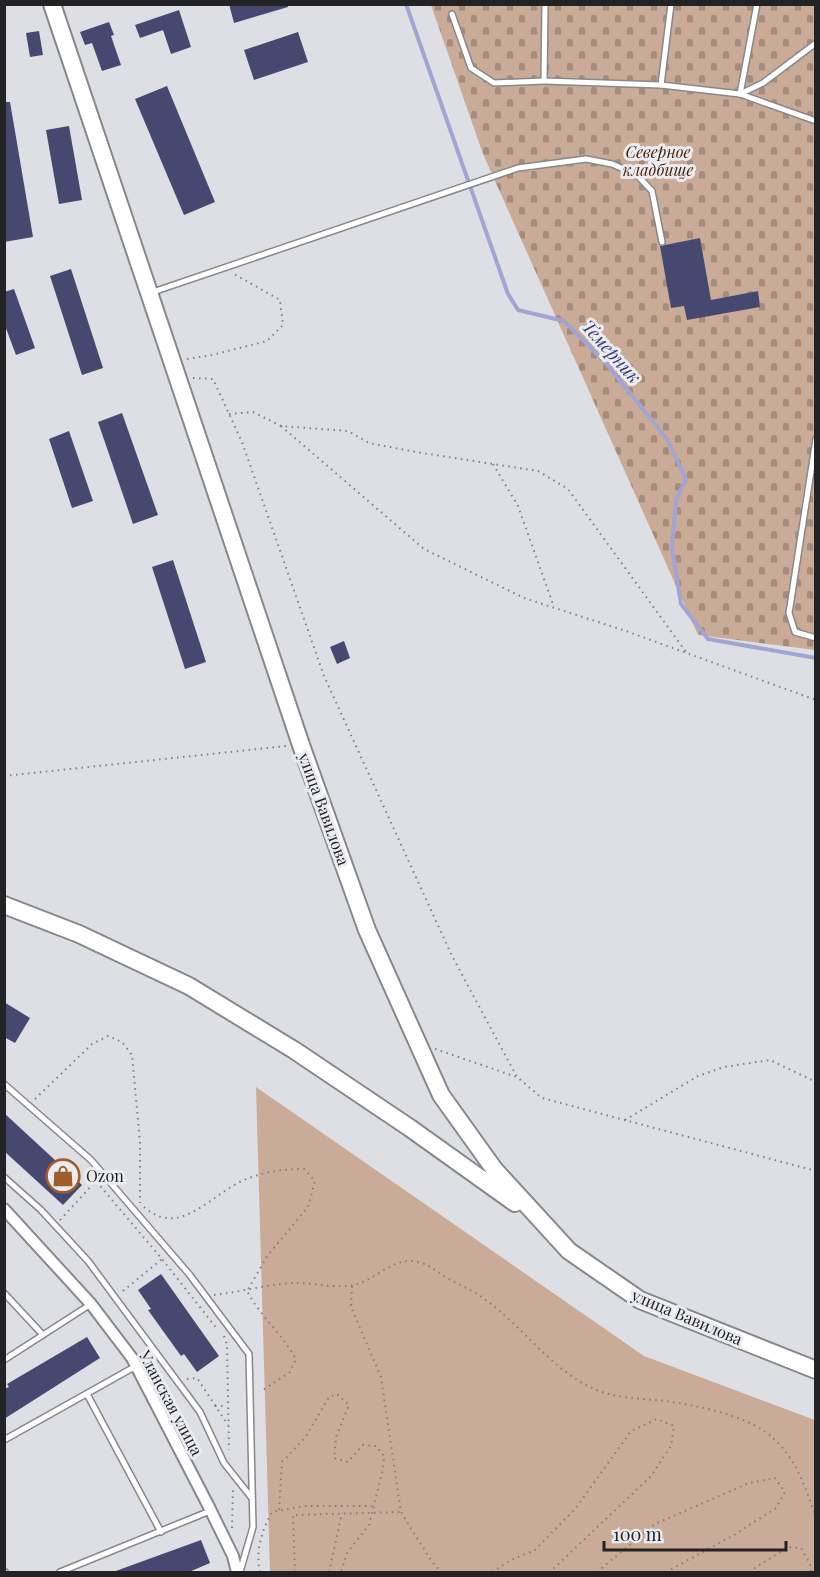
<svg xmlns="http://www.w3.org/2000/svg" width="820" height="1577" font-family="'Playfair Display',serif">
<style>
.cemetery{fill:url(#cemetery-stones)}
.park{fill:#caab97}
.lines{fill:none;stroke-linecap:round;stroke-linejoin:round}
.stream{stroke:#a2a5d2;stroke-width:4}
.building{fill:#46486f}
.lane-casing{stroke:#87888c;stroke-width:8}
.street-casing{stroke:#87888c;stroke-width:14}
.secondary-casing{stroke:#87888c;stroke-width:20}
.path{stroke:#7f7f83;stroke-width:2;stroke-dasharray:1.5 4.5;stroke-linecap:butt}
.lane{stroke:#fff;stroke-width:5}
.street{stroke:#fff;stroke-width:10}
.secondary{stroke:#fff;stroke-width:16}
.labels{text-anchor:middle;stroke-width:6;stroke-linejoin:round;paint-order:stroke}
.park-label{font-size:16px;font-style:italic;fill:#461e00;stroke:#ebecf1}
.street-label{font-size:16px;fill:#232325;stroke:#ebecf1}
.poi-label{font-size:16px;fill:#232325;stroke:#ebecf1;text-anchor:start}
.water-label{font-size:18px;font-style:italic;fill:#36366d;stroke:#ebecf1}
</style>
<defs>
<pattern id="cemetery-stones" width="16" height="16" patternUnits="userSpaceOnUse" patternTransform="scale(1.5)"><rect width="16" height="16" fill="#caab97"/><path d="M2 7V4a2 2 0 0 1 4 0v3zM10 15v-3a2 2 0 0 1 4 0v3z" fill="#a48b7b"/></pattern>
</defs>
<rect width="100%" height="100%" fill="#dedfe4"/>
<polygon class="cemetery" points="431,5 815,5 815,650 698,635 483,154"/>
<polygon class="park" points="256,1087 644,1356 815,1420 815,1572 270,1572"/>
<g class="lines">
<polyline class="stream" points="406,4 508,294 518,310 564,321 605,362 667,439 686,479 676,500 672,548 681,604 708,639 816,658"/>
</g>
<g class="building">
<polygon points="229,4 288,4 288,7 234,23"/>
<polygon points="179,10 191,47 171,54 163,30 140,38 135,25"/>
<polygon points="109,22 114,35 111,36 121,65 102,71 92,43 85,45 80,32"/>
<polygon points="39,31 43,55 30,57 26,33"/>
<polygon points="298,32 308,62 254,80 244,50"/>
<polygon points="167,86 215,202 184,215 135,99"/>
<polygon points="4,102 10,102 33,237 4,242"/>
<polygon points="69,126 82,200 59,204 46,130"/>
<polygon points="700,238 711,300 758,291 760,307 687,320 684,306 671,308 660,246"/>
<polygon points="71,269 103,368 82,375 50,276"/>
<polygon points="14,289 35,348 16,355 4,323 4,292"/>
<polygon points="122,413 158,515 133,524 98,422"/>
<polygon points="69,431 93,501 72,508 49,439"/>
<polygon points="173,560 206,662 185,669 152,567"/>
<polygon points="344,641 350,658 337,664 330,647"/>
<polygon points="4,1002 30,1018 15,1043 4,1037"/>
<polygon points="4,1113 82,1185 63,1205 4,1151"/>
<polygon points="161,1274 219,1356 197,1372 184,1354 181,1356 148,1310 151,1309 138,1290"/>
<polygon points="87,1337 100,1358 4,1419 4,1389 9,1387 7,1384"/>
<polygon points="201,1540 210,1563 189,1572 113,1572"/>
</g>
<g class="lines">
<g class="lane-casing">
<g id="lane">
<polyline points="545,4 544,81 661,85"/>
<polyline points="671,4 661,85 740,94 757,4"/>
<polyline points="452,14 471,68 494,83 544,81"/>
<polyline points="740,94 763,83 816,43"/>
<polyline points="740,94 816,121"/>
<polyline points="150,293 518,168 586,159 612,164 637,175 652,191 662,242"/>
<polyline points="816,439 789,613 795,632 816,638"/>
<polyline points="4,1084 91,1160 189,1274 249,1354 253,1527 240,1572"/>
<polyline points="4,1177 41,1210 88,1261 200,1412 224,1463 251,1497"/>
<polyline points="4,1293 43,1335"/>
<polyline points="4,1360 91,1304"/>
<polyline points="87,1394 161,1532"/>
<polyline points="4,1440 136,1366"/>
<polyline points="4,1572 5,1572"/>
<polyline points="60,1572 210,1511"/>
</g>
</g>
<g class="street-casing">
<polyline id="street" points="4,1209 91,1304 132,1358 208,1505 233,1556 237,1572"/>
</g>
<g class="secondary-casing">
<g id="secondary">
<polyline points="52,4 301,745 367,930 441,1095 494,1169 569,1251 640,1300 816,1370"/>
<polyline points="4,905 79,934 189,986 294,1050 410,1128 515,1203"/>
</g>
</g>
<g class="path">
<polyline points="187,359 212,355 267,341 283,325 280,300 234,274"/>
<polyline points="193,378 213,379 242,442 324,676 452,956 517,1077 542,1098 816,1171"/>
<polyline points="229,414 253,412 281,426 348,431 369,443 416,452 538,471 568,489 686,652"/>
<polyline points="281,426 424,549 524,598 626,631 816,700"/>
<polyline points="493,464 518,506 554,607"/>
<polyline points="4,776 286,746"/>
<polyline points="435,1049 517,1077"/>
<polyline points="35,1099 92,1044 108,1036 122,1042 132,1055 140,1142 140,1203"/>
<polyline points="625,1120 698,1076 724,1067 770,1060 816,1082"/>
<path d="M144,1207C180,1239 211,1194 244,1180C263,1172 283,1169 304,1169L315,1181L308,1207L268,1255L247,1291C260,1316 282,1334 296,1359L290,1372L260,1392"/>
<polyline points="60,1220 96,1181 162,1259 218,1330"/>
<polyline points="352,1286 351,1307 381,1377 401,1512 430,1559 441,1572"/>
<polyline points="123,1291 162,1259"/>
<path d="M214,1295C240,1292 265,1285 291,1283C311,1282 333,1289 354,1285C372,1281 394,1259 411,1261C430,1263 432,1269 447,1278C460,1285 474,1291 486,1300C520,1325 550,1366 586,1385C611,1399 638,1398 665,1401C694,1405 740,1414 764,1431C794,1452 805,1485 816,1518"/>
<polyline points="224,1336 227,1345 229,1450"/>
<polyline points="187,1379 197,1378 228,1425"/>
<polyline points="215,1406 227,1406"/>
<polyline points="279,1510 282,1462 305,1438 329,1397 337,1394 349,1405 336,1437 334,1458 348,1462 363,1445 376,1446 384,1456 383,1469 369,1525 347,1553 341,1572"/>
<polyline points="232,1528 233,1488"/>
<path d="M260,1572C255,1552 262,1530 272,1512L304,1506H372"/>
<polyline points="295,1572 293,1515 401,1512"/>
<polyline points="329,1572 342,1513"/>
<polyline points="492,1572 511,1560 535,1550 576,1508 631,1431 657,1419 674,1426 671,1446 651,1476 550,1572"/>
<polyline points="597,1572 655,1524 749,1483 775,1478 785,1492 776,1508 734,1535 666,1572"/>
<polyline points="749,1572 788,1547 801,1548 810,1564 811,1572"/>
</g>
<use href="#lane" class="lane"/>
<use href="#street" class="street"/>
<use href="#secondary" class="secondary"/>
</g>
<defs>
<g id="shop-ring" transform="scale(1.725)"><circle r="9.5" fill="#ebecf1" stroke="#9f5d2b" stroke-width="1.5"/><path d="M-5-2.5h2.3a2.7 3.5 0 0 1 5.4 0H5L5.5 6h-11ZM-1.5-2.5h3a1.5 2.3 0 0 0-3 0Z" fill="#9f5d2b"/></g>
</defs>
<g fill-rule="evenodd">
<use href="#shop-ring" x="63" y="1176"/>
</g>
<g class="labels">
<g class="park-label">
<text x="658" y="158">Северное<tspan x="658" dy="18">кладбище</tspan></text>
</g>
<g class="street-label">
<text transform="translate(324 809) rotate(70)" y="6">улица Вавилова</text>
<text transform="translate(687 1317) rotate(23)" y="6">улица Вавилова</text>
<text transform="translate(171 1403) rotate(62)" y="6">Уланская улица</text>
</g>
<g class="poi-label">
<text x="86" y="1182">Ozon</text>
</g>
<g class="water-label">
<text transform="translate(611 352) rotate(48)" y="6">Темерник</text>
</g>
</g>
<rect width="820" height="1577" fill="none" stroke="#232325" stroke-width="12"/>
<path d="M604 1541v9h182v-9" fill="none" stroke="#232325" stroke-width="3"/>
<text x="613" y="1541" font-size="18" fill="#232325" stroke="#ebecf1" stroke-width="4.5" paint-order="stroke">100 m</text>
</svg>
